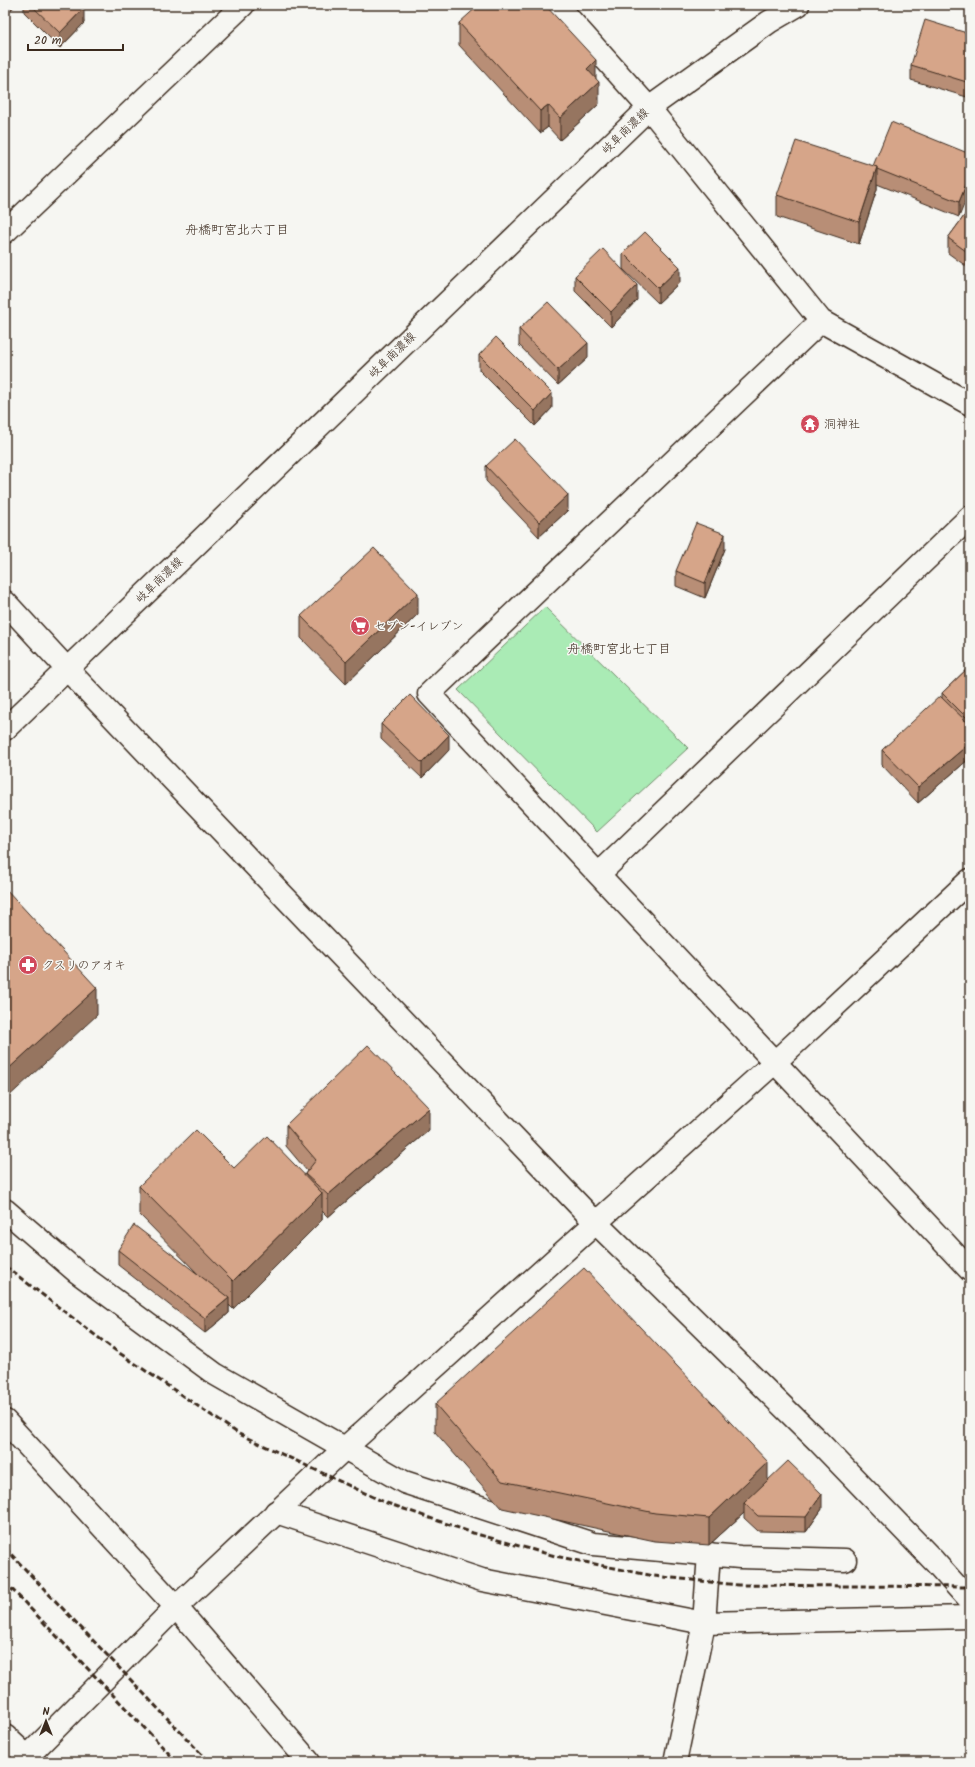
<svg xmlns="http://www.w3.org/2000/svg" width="975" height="1767" font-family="Kalam,'Klee One',sans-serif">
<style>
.green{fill:#aaebb5;stroke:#728a6a}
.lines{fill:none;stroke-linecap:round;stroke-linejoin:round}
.minor-casing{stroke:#3b2a1e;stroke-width:25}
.major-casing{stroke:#3b2a1e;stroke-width:25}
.minor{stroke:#f6f6f2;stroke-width:22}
.major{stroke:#f6f6f2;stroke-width:22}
.rail{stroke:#3b2a1e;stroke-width:3;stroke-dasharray:6 3;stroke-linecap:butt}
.wall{fill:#b88e76;stroke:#3b2a1e}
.shaded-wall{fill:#967460;stroke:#3b2a1e}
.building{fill:#d6a589;stroke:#3b2a1e}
.labels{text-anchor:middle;stroke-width:3;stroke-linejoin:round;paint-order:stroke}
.street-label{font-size:12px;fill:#3b2a1e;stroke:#f6f6f2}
.poi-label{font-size:12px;fill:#3b2a1e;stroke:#f6f6f2;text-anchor:start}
.neighbourhood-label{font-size:13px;fill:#3b2a1e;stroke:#f6f6f2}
</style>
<rect width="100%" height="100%" fill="#f6f6f2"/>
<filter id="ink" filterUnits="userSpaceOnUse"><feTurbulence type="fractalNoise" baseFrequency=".025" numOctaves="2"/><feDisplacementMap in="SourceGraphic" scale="8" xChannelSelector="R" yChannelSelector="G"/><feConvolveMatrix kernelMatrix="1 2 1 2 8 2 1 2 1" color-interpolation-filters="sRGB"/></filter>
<g filter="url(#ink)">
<polygon class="green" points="545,607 688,748 597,832 458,690"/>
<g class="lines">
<g class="minor-casing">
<g id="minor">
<polyline points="557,5 649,108 821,321 970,404"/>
<polyline points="5,232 243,5"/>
<polyline points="821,321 429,694 970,1270"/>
<polyline points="5,602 67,669 595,1222 818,1441 934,1561 970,1601"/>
<polyline points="599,874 970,517"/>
<polyline points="5,1210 77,1272 215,1374 404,1482 593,1544 740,1557 845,1560"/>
<polyline points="5,1421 176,1607 309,1762"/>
<polyline points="276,1512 482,1580 704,1623 970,1617"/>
<polyline points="5,1736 33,1762"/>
<polyline points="22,1762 176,1607 345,1448 775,1062 970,880"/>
<polyline points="675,1762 704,1623 709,1554"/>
</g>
</g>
<g class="major-casing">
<polyline id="major" points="5,729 649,108 769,22 798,5"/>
</g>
<use href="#minor" class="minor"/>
<use href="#major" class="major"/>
<g class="rail">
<polyline points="5,1266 112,1348 239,1434 384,1502 473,1533 555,1556 654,1576 738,1585 970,1587"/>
<polyline points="5,1548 209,1762"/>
<polyline points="5,1582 177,1762"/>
</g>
</g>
<g class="wall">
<polygon points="24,5 81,5 84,23 60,48 24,12"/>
<polygon points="459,23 599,104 560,140 548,127 540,133 459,45"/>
<polygon points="970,34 970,98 911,80 911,65"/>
<polygon points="970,154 959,217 877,184 877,189 859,244 777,217 777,195 873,166"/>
<polygon points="970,208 970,269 948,253 948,238"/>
<polygon points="623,253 680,282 658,303 623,269"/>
<polygon points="575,276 637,300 611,327 575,291"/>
<polygon points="519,329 588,358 558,385 519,345"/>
<polygon points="479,355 552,408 535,426 479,370"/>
<polygon points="486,466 568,510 539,537 486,481"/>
<polygon points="725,549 705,598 676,586 676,571"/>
<polygon points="418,614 346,684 301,638 301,616"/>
<polygon points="970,666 970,758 918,803 882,765 882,750 942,698 942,693"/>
<polygon points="381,724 449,750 422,778 381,739"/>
<polygon points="286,1125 429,1130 328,1217 322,1211 322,1220 233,1309 229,1305 229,1313 205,1333 118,1265 118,1250 201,1277 139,1214 139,1186 305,1175 305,1174 307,1171 286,1146"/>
<polygon points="435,1404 768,1481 822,1509 806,1532 758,1531 744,1518 744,1513 709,1545 655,1541 502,1508 435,1432"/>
</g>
<g class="shaded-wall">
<polygon points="5,5 16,5 5,15"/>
<polygon points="84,8 84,23 60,48 60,33"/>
<polygon points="596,60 596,82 587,69"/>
<polygon points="599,82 599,104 560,140 560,118"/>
<polygon points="548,105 548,127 540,133 540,111"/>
<polygon points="877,167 877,189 859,244 859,222"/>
<polygon points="970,175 970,190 959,217 959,202"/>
<polygon points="680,267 680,282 658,303 658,288"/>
<polygon points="637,285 637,300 611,327 611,312"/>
<polygon points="588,343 588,358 558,385 558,370"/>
<polygon points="552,393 552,408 535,426 535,411"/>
<polygon points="568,495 568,510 539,537 539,522"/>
<polygon points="725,534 725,549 705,598 705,583"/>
<polygon points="418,593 418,614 346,684 346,662"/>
<polygon points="449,735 449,750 422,778 422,763"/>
<polygon points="970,743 970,758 918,803 918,787"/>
<polygon points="97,988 97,1015 5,1100 5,1072"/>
<polygon points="429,1108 429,1130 328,1217 328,1195"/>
<polygon points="322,1193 322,1220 233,1309 233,1281"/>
<polygon points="229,1298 229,1313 205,1333 205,1318"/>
<polygon points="768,1462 768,1490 744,1503 744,1513 709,1545 709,1518"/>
<polygon points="822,1494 822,1509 806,1532 806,1517"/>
</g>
<g class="building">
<polygon points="31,5 81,5 84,8 60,33"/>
<polygon points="479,5 545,5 596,60 587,69 599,82 560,118 548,105 540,111 459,23"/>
<polygon points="925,20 970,34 970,83 911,65"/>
<polygon points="891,122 970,154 970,175 959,202 877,169 877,167 873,166"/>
<polygon points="796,141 877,167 859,222 777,195"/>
<polygon points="970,208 970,254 948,238"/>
<polygon points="645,232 680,267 658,288 623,253"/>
<polygon points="603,249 637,285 611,312 575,276"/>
<polygon points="548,302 588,343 558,370 519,329"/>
<polygon points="496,337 552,393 535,411 479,355"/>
<polygon points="515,439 568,495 539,522 486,466"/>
<polygon points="696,523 725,534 705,583 676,571"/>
<polygon points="374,548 418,593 346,662 301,616"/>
<polygon points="970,666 970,721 942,693"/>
<polygon points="410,695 449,735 422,763 381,724"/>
<polygon points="940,696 970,725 970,743 918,787 882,750"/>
<polygon points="5,888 97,988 5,1072"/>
<polygon points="368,1045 429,1108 328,1195 305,1174 316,1160 286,1125"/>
<polygon points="196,1130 234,1168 267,1136 322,1193 233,1281 139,1186"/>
<polygon points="134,1225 229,1298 205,1318 118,1250"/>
<polygon points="584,1268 768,1462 709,1518 655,1513 502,1481 435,1404"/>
<polygon points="788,1461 822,1494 806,1517 758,1516 744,1503"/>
</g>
</g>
<defs>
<g id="temple-disc" transform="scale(1)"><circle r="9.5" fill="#d1495b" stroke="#f6f6f2"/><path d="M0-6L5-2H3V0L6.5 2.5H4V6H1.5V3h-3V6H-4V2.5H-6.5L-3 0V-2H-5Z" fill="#fff"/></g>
<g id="supermarket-disc" transform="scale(1)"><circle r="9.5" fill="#d1495b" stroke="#f6f6f2"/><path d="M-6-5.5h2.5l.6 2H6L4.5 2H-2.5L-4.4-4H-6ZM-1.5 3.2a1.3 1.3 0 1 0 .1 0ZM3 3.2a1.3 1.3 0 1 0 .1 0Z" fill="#fff"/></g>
<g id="pharmacy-disc" transform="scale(1)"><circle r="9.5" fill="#d1495b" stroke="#f6f6f2"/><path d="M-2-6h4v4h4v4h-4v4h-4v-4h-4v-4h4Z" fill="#fff"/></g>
</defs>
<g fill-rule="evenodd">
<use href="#temple-disc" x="810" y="424"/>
<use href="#supermarket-disc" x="360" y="626"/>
<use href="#pharmacy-disc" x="28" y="965"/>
</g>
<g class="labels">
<g class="street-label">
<text transform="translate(625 131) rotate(-44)" y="4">岐阜南濃線</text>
<text transform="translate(392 355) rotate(-44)" y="4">岐阜南濃線</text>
<text transform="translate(159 580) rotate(-44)" y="4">岐阜南濃線</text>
</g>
<g class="poi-label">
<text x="824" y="428">洞神社</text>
<text x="374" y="630">セブン-イレブン</text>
<text x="42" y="969">クスリのアオキ</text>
</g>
<g class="neighbourhood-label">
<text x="237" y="234">舟橋町宮北六丁目</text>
<text x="619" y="653">舟橋町宮北七丁目</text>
</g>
</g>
<rect width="975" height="1767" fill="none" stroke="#f6f6f2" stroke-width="20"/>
<rect x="10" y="10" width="955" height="1747" fill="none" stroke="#3b2a1e" stroke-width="1.5" filter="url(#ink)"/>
<g transform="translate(46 1721)" stroke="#f6f6f2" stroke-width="3" paint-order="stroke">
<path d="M0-3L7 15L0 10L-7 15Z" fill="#3b2a1e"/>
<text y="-6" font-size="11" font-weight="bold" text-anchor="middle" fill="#3b2a1e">N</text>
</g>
<path d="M28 44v6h95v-6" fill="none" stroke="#3b2a1e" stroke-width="2"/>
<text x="34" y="44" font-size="12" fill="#3b2a1e" stroke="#f6f6f2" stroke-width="3" paint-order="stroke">20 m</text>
</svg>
